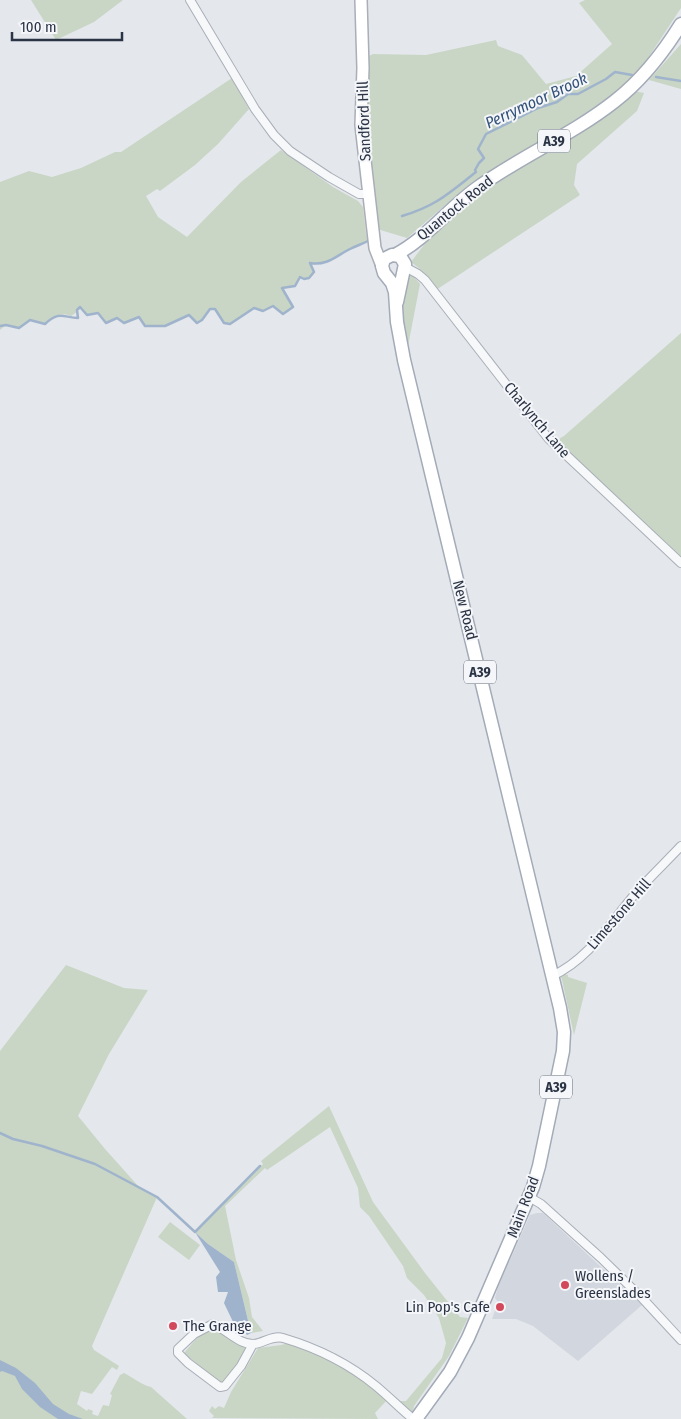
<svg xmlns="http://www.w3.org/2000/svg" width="681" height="1419" font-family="'Fira Sans Condensed',sans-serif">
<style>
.built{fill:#d2d6de}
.green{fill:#c9d6c5}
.water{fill:#9fb4cc}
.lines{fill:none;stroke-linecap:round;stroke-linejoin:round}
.stream{stroke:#9fb4cc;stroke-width:2.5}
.street-casing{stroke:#a9aeb7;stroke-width:10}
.secondary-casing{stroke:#a9aeb7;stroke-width:14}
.primary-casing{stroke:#a3abb8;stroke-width:15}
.street{stroke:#f7f8fa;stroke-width:8}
.secondary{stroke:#fff;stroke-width:11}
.primary{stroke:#fff;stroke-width:12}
.poi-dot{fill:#d1495b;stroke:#f4f6f9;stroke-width:2}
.labels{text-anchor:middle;stroke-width:4;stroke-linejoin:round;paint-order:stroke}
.shield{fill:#f4f6f9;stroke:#676e7b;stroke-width:1}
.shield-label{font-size:14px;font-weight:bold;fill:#2b3445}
.street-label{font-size:15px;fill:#2b3445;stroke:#f4f6f9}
.poi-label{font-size:15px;fill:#2b3445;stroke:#f4f6f9;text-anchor:start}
.water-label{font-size:16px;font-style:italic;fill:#34527a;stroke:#f4f6f9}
</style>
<rect width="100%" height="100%" fill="#e4e7ec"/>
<polygon class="built" points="537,1213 543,1213 642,1305 578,1361 533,1326 516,1319 492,1319 498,1302 495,1298 498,1287 530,1215"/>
<g class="green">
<polygon points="31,0 123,0 94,22 56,40"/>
<polygon points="585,0 681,0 681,8 644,64 619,91 561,129 470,184 407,238 377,229 370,180 371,159 368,145 367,73 369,56 373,54 426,55 496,40 498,46 522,55 546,84 576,76 612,44 579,3"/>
<polygon points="681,44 681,89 649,80"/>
<path d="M232,78L249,109L218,144L195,165L160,191L157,189L146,196L158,217L187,237L241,182L281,150L333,187L358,201L363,207L366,233L368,241C362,244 356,246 350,249C335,256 328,266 311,264L314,272L309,278L304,279L300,278L295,286L282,288L293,307L283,314L273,306L263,311L254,308L230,324L224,323L215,310L210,309L202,320L197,323L189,315L165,326H145L138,317L124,323L117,318L106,323L98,313L87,315L80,308L77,310V312L71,316C60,311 53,317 45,324L30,320L19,328L6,325L0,330V182L29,171L52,177L81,168L115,152H121Z"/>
<polygon points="634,91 644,93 637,111 577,164 574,185 580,195 436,290 420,269 411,262 436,229 502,177 589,127 624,102"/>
<polygon points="410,275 414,277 420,284 408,346 403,326 403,294"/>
<polygon points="681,333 681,558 622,504 557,440 564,436"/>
<path d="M66,965L124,988L148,990L109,1054L78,1116L105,1149L139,1187L157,1197L92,1346L94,1350L119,1366L117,1370L112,1367L92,1394L81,1391L77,1404L87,1411L88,1409L93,1411L92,1414L98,1416L103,1405L109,1406L112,1395L110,1394L120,1375L124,1373C132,1377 144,1386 151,1387L187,1419H0V1051Z"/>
<polygon points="565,974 568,975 568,977 587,983 574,1035 562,980 561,977"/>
<polygon points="329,1106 373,1202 425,1273 460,1317 468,1318 449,1356 414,1406 413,1411 407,1411 400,1401 406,1401 442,1358 446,1343 439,1318 424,1295 407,1278 403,1266 369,1216 360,1207 358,1188 330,1127 267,1170 265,1168 225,1206 236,1260 249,1298 252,1317 263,1331 251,1333 234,1262 208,1244 195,1232 263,1164 261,1161"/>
<polygon points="170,1222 200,1245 189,1260 158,1237"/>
<polygon points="212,1327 218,1328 247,1349 236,1367 222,1384 186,1355 184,1353 203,1331"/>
<polygon points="293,1342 315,1346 389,1398 375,1413 378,1419 212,1418 214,1416 209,1411 212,1406 215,1409 219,1406 224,1408 231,1392 258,1348 281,1345"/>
</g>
<g class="water">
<polygon points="195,1232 208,1244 234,1262 251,1333 247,1335 243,1330 235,1326 224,1303 228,1292 218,1292 216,1277 220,1272"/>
<polygon points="0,1360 16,1368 35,1383 53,1404 69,1414 83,1419 58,1419 40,1407 22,1389 15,1376 2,1371 0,1372"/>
</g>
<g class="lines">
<g class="stream">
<polyline points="656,77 681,81"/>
<path d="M402,216C436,206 449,193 476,172L475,170L479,163L484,158L478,149L486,134L538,108L557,102L568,94H578L591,87L606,79L615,72L632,75"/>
<path d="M0,326L6,325L19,328L30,320L45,324C59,311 62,317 78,318L77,310L80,307L87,315L98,313L106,323L117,318L124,323L139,317L145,326H165L189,315L197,323L202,320L210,309H215L224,323L230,324L254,308L263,311L273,306L283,314L293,307L282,288L295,286L300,277L304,279L309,278L314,272L310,263C327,266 336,256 350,249C356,246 362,244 368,241"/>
<polyline points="0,1133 13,1139 42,1146 95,1164 157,1197 195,1232 260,1166"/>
</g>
<g class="street-casing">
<g id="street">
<polyline points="190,0 255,109 274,135 290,151 329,177 359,194 368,194"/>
<polyline points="405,267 418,274 425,280 548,438 681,563"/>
<path d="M552,976C589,959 610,923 635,894C649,878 666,862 681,846"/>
<polyline points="529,1197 541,1204 601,1258 643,1299 681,1340"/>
<path d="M253,1344L241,1366L225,1386L220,1387L188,1363L178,1353V1349L194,1334L213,1324C226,1329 239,1345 254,1344C264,1343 272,1335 283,1338C317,1348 348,1363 376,1386C388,1396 400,1408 413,1419"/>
</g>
</g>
<g class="secondary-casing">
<polyline id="secondary" points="361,0 363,68 361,125 375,248 382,266"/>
</g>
<g class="primary-casing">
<g id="primary">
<path d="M395,255C426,239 449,208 477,188C521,156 572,135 615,101C642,80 663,53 681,24"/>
<polyline points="397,302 405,264 400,256 392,255 384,259 382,266 384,273 392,283 395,292 397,322 404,360 560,1008 564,1032 563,1051 539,1166 533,1187 468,1338 450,1372 416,1419"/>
</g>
</g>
<use href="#street" class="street"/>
<use href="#secondary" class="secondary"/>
<use href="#primary" class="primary"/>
</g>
<g class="poi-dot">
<circle cx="565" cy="1285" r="5"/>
<circle cx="500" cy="1307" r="5"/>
<circle cx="173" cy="1326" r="5"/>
</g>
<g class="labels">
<g class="shield">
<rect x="538" y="129.5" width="32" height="23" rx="4"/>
<rect x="464" y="660.5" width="32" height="23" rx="4"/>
<rect x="540" y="1075.5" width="32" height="23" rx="4"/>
</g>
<g class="shield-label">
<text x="554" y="146">A39</text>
<text x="480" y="677">A39</text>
<text x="556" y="1092">A39</text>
</g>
<g class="street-label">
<text transform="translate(364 121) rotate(-92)" y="5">Sandford Hill</text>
<text transform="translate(455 208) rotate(-39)" y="5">Quantock Road</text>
<text transform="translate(537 420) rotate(50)" y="5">Charlynch Lane</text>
<text transform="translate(465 610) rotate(76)" y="5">New Road</text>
<text transform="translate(619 914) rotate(-49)" y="5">Limestone Hill</text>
<text transform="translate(523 1207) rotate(-69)" y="5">Main Road</text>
</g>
<g class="poi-label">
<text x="575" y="1281">Wollens /<tspan x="575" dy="17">Greenslades</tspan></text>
<text x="490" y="1312" text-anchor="end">Lin Pop's Cafe</text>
<text x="183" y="1331">The Grange</text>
</g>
<g class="water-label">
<text transform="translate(536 100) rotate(-25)" y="6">Perrymoor Brook</text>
</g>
</g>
<path d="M12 32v8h110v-8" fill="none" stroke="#2b3445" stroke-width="2.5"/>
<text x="20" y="32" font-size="15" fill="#2b3445" stroke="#f4f6f9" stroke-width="4" paint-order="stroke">100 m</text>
</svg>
